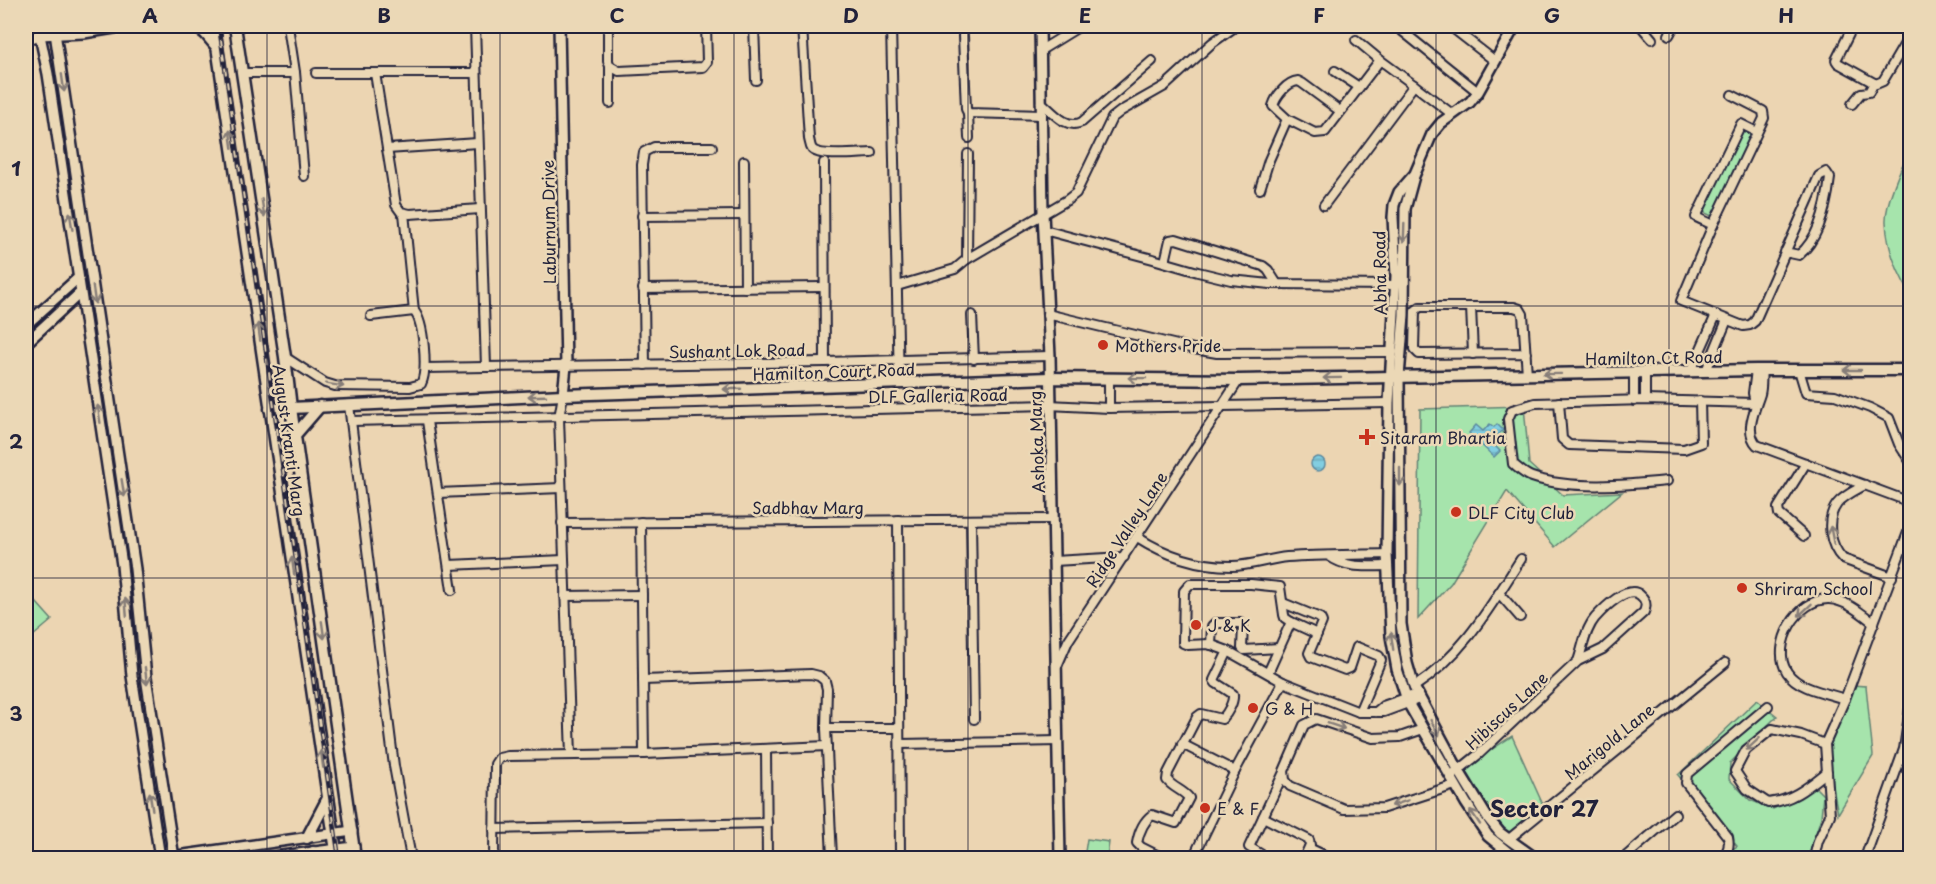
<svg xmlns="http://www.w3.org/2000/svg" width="1936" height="884" viewBox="0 0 1936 884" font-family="'Playpen Sans',sans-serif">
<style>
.green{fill:#a6e4ac;stroke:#648374;stroke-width:1.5}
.water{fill:url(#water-rules);stroke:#5c899f;stroke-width:1.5}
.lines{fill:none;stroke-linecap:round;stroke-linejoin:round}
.minor-casing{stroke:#22223b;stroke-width:12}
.tertiary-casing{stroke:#22223b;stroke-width:14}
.secondary-casing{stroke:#22223b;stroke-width:15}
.minor{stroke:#ebd8b6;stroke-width:8}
.tertiary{stroke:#ebd8b6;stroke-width:9}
.secondary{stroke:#ebd8b6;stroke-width:10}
.rail-casing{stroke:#22223b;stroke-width:4.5}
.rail{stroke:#ebd8b6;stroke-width:2;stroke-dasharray:7;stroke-linecap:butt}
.oneway{stroke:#867d78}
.grid{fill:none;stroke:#22223b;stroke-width:1.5;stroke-opacity:0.55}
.poi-dot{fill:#c8321e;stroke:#ebd8b6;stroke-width:2}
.labels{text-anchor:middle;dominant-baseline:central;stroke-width:5;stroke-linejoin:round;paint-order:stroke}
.street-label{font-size:16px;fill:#22223b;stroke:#ebd8b6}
.poi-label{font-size:16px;fill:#22223b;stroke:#ebd8b6;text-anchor:start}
.district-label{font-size:22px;font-weight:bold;fill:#22223b;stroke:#ebd8b6}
.neatline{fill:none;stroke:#22223b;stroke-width:2}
.grid-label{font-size:20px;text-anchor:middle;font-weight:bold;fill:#22223b}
</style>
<defs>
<pattern id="water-rules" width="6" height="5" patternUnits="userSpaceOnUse" patternTransform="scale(1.5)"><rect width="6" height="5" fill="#82cee1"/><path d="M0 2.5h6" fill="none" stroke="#70b1c2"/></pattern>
</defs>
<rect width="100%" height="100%" fill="#ecd5b2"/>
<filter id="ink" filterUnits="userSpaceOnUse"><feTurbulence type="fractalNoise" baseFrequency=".0167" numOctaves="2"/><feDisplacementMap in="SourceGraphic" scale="12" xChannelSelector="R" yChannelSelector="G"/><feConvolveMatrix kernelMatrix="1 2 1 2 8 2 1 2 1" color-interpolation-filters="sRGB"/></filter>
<g filter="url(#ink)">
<g class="green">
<path d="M1741,130l11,5 -38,82 -11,-5z"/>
<path d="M1910,151v142c-13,-21 -23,-45 -24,-71 -1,-18 15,-56 24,-71z"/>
<path d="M1524,406l5,58 34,31 59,-3 -67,55 -48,-56 -56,92 -33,36 2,-210z"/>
<path d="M28,593l24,27 -26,22v-47z"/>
<path d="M1851,685l15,1 7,70 -35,58 -12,-63z"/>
<path d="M1757,700l20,16 -47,47 -1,16 21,21 23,9 42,-22 8,8 -2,22 -13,41h-85l-1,-1 15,-11 -59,-71z"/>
<path d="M1512,736l32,71 -35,32 -50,-68z"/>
<path d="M1087,839l22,3 -2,16h-23z"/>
</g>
<g class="water">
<path d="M1490,424l4,3 3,-3 6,6 -6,6 3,4 -5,6 5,5 -6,6 -25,-24 7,-8 7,6z"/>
<circle cx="1318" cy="464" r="7"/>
</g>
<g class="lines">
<g class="minor-casing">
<g id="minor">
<path d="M288,26l7,46 9,104"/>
<path d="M475,26l11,341"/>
<path d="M608,26v35l2,5 9,5 84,-4 4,-5 -1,-36"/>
<path d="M754,26l2,54"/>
<path d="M802,26l7,113c1,3 1,7 3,10 8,9 48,4 60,4"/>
<path d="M891,26l8,358"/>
<path d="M1396,26l82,66"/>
<path d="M1450,26l45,35"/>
<path d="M1505,26l7,5"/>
<path d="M1641,26l11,13"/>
<path d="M1853,26l-17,34 2,3 38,21 7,-3 27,-46"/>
<path d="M1669,35l5,-9"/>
<path d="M963,36l3,73 2,4 74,2"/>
<path d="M1356,40l24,20"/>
<path d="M1041,50l39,-24"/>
<path d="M610,66v37"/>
<path d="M1335,71l24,16"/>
<path d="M243,73h52"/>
<path d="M316,73h160"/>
<path d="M375,73l21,132 5,7 9,2 70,-5"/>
<path d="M1732,95l31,16 1,7 -51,107 -32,76 62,25 7,-1 5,-4c21,-48 43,-97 64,-145l7,-4 4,6c-3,25 -10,60 -31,77l-14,-3"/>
<path d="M1041,102c12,10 25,28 41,20l70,-61"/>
<path d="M1852,104l9,-11 8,-1 5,-9"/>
<path d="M968,113l1,25"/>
<path d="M1287,119l28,14 10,-1 55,-72 34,25"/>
<path d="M387,149l91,-6"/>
<path d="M744,161l1,127"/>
<path d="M824,163l1,199"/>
<path d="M1260,189l9,-29 18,-41 -14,-13c3,-10 14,-24 25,-25l4,2 38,28"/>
<path d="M1324,205l90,-120 38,29"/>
<path d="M642,216l102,-1"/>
<path d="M1713,225l-17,-8 45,-93 16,8"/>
<path d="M1044,230l109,29 45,13 33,8 39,4 126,1"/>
<path d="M967,259l100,-59 9,-7 36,-75 9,-7 44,-25 47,-43 24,-17"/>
<path d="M1165,262l5,-22 6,-1 87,27 5,4 9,14"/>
<path d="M897,286l58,-17 12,-10 1,-105"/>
<path d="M643,289l181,-2"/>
<path d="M1471,307l2,47"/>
<path d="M1047,314l147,35 23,4 176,-1"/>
<path d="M972,315l2,44"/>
<path d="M371,316l43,-5"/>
<path d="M1526,353l-107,1 -5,-5 1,-38 5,-4h94l6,2 3,5 4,61"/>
<path d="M285,357l40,26 10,3 75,1 11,-3c7,-13 3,-62 -7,-73l-10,-98"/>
<path d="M645,365l-3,-200 2,-13 10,-5h58"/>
<path d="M425,368l400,-6 225,-6"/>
<path d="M1762,370c-1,7 0,17 -2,24 -5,16 -16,37 -3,51l145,54 7,8 1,5"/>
<path d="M1799,370l7,23 29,2 35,13 19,10 10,26 11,17"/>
<path d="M1691,371l25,-56"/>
<path d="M1706,371l21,-51"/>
<path d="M1634,372v29"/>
<path d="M563,395l-4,23 12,337"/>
<path d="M1645,400v-28"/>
<path d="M1559,402l3,37 7,6 115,4 17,-6 -1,-42"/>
<path d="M1755,403l-2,-10 3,-23"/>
<path d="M349,405l45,361 17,92"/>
<path d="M1109,408v-30"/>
<path d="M351,421l698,-16 60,3 280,-5"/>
<path d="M427,421l25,169"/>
<path d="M1667,481c-39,4 -97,9 -135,-4 -7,-2 -13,-8 -19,-13l-5,-45 4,-9 23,-7 110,-3 110,3"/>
<path d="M1865,485c-9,5 -22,11 -28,19 -12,16 -7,42 6,55l49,18"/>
<path d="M438,493l123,-5"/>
<path d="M898,520l2,338"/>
<path d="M971,520l3,199"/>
<path d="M641,522l3,232"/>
<path d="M562,523l491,-4"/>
<path d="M1804,536l-25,-22 -1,-6 28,-45"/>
<path d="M1137,537c28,18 61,29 95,29 18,0 36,-7 55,-9 33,-2 67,-2 100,-3"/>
<path d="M1329,556c18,13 37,10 59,10"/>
<path d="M1054,561l70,-4"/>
<path d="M449,565l115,-5"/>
<path d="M1499,593l21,24"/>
<path d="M565,596l77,-1"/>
<path d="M1283,603l37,15 2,4 -5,12"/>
<path d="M1211,645l1,-19 3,-3h25l3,3 -1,22 2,2 35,-2"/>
<path d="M1228,651l-19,-7 -21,1 -5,-2 1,-52 6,-7h61l29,3 4,28 1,3 6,4"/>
<path d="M1058,664l10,-23 171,-261"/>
<path d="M1268,673l23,-51 26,12 -8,19 2,4 34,13 5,-2 7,-21 22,9 2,4 -22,52"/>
<path d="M643,680l168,-6 8,2 6,5 2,8 -1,39 6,130"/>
<path d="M1414,687c49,-32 76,-80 107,-128"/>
<path d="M1845,699c-18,-6 -47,-10 -58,-27 -17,-27 11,-74 42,-73 17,1 32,14 45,24"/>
<path d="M1376,712l7,-6 34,-12"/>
<path d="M826,728h73"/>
<path d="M1423,729l-23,8 -27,1 -57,-19 -12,6 -20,46 1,9 5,6 54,23 40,-1 71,-23"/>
<path d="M900,744l158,-3"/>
<path d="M1182,744l53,27"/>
<path d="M1825,744l-24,-9 -29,-6 -26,21 -11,21 12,18 21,14c24,-2 40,-16 59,-31"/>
<path d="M766,750l1,108"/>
<path d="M1454,774l25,-20 99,-93 25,-12 41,-37c3,-7 2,-12 -4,-17 -12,-11 -36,13 -45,23 -10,12 -12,29 -17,43"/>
<path d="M1263,817l46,23 1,5 -6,13"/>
<path d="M494,829l273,-6"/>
<path d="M1509,839l216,-176"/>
<path d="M1309,848l21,10"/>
<path d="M494,858l1,-94 4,-6 9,-2 136,-2 183,-8"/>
<path d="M1163,858l-22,-11 -4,-4c2,-11 7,-22 15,-28l24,8 13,-25c-6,-8 -16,-10 -22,-18l1,-7 29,-56 4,-3 21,5c6,-6 12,-17 11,-25l-17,-11 -2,-3 14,-29 55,31"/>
<path d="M1193,858l42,-87 48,-89 76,30h25l35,-13"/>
<path d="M1267,858l-18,-11 35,-75"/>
<path d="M1624,858l51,-44"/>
<path d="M1720,858c8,-6 10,-11 8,-21l-42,-54 1,-9 81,-68"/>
<path d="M1814,858l4,-17 12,-26 -5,-71 20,-45 65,-172"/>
<path d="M1865,858l39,-109 6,-41"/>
</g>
</g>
<g class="tertiary-casing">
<g id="tertiary">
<path d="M38,26l10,48 74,491 10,111 28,182"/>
<path d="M54,26l81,543 11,108 28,181"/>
<path d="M559,26l7,340 -3,29"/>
<path d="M1040,26l3,187 7,143 10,502"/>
<path d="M1515,26l-37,66 -8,10 -29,21 -9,11 -18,42 -9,33 -1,106 -5,62 2,247 6,39 7,24 45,84 28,46 13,16 35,25"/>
<path d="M26,40l13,-5 45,-2 42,-7"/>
<path d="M1413,176l-14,16 -5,13 -1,12 3,59 -7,127 -2,151 4,82 6,33 11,34 58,100 22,33 27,22"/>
<path d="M26,325l52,-47"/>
<path d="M26,343l54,-50"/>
<path d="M170,857l182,-26"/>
<path d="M266,858l88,-11"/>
</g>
</g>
<g class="secondary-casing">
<g id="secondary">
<path d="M195,26l10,7 11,13"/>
<path d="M214,26l123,832"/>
<path d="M235,26l50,331 6,51 64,450"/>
<path d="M270,409l293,-14 486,-17 190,2 517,-10h154"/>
<path d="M295,435l25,-29"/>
<path d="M307,838l21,-40"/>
<path d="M313,852l5,6"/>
</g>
</g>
<use href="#minor" class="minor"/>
<use href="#tertiary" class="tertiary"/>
<use href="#secondary" class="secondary"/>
<g class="rail-casing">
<path id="rail" d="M219,26l120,832"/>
</g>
<use href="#rail" class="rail"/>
</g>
<defs><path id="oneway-shaft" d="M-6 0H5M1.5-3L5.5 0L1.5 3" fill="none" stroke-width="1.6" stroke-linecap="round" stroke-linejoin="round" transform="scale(1.5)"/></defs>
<g class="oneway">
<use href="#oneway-shaft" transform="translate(63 83) rotate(82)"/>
<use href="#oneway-shaft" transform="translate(231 139) rotate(-98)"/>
<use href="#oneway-shaft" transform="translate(263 208) rotate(81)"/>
<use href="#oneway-shaft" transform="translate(71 221) rotate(-99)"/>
<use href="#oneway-shaft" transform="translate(1404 233) rotate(92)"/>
<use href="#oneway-shaft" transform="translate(94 295) rotate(82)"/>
<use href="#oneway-shaft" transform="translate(259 332) rotate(-98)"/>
<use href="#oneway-shaft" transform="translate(1852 370) rotate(-180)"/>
<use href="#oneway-shaft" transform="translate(1552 374) rotate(179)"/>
<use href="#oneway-shaft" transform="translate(1137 378) rotate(-179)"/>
<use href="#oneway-shaft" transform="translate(1332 378) rotate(179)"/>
<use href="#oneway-shaft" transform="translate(335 385) rotate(9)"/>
<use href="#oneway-shaft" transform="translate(732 389) rotate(178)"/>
<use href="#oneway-shaft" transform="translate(537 396) rotate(178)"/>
<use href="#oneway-shaft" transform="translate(99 414) rotate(-99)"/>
<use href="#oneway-shaft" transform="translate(1400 477) rotate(90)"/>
<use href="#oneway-shaft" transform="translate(123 488) rotate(81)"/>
<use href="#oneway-shaft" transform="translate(1832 535) rotate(-101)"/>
<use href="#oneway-shaft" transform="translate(293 566) rotate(-98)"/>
<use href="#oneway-shaft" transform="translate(126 607) rotate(-95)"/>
<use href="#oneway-shaft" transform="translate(1805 610) rotate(137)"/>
<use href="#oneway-shaft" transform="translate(323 630) rotate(82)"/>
<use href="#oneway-shaft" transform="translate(1392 641) rotate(-98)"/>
<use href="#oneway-shaft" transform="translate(146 676) rotate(83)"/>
<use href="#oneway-shaft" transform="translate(1336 726) rotate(18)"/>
<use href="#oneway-shaft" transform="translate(1435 728) rotate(61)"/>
<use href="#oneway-shaft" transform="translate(1753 744) rotate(138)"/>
<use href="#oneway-shaft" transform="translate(322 759) rotate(-98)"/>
<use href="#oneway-shaft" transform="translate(151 801) rotate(-99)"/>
<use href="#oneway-shaft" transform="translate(1400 803) rotate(162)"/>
<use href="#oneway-shaft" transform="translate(1475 817) rotate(-124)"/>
</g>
</g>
<path class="grid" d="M267,26v832M500,26v832M734,26v832M968,26v832M1202,26v832M1436,26v832M1669,26v832M26,306h1884M26,578h1884"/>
<g class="poi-dot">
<circle cx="1103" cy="345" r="6"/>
<path d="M1364 428h6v6h6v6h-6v6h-6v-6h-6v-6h6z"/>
<circle cx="1456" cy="512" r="6"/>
<circle cx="1742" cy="588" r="6"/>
<circle cx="1196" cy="625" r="6"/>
<circle cx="1253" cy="708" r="6"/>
<circle cx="1205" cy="808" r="6"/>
</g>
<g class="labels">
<g class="street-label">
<text transform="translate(548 222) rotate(-91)">Laburnum Drive</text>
<text transform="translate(1379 273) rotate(-91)">Abha Road</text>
<text transform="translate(737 350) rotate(-1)">Sushant Lok Road</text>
<text transform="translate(1654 357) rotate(-1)">Hamilton Ct Road</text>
<text transform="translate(834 371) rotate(-2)">Hamilton Court Road</text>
<text transform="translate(938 395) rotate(-1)">DLF Galleria Road</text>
<text transform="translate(290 440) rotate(82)">August Kranti Marg</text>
<text transform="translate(1036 442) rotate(-92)">Ashoka Marg</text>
<text x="808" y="507">Sadbhav Marg</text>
<text transform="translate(1126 529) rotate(-57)">Ridge Valley Lane</text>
<text transform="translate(1506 710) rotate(-43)">Hibiscus Lane</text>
<text transform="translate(1609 741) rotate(-39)">Marigold Lane</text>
</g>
<g class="poi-label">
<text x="1115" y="345">Mothers Pride</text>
<text x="1380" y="437">Sitaram Bhartia</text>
<text x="1468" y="512">DLF City Club</text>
<text x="1754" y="588">Shriram School</text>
<text x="1208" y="625">J &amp; K</text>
<text x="1265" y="708">G &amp; H</text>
<text x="1217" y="808">E &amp; F</text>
</g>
<g class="district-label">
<text x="1544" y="807">Sector 27</text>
</g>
</g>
<rect width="1936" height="884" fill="none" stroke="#ebd8b6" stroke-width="66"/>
<rect x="33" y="33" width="1870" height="818" class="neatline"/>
<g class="grid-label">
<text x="150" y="23">A</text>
<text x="384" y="23">B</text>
<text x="617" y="23">C</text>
<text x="851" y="23">D</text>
<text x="1085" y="23">E</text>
<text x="1319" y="23">F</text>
<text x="1552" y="23">G</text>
<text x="1786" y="23">H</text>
<text x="16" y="176">1</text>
<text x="16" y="449">2</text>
<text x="16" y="721">3</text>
</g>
</svg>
